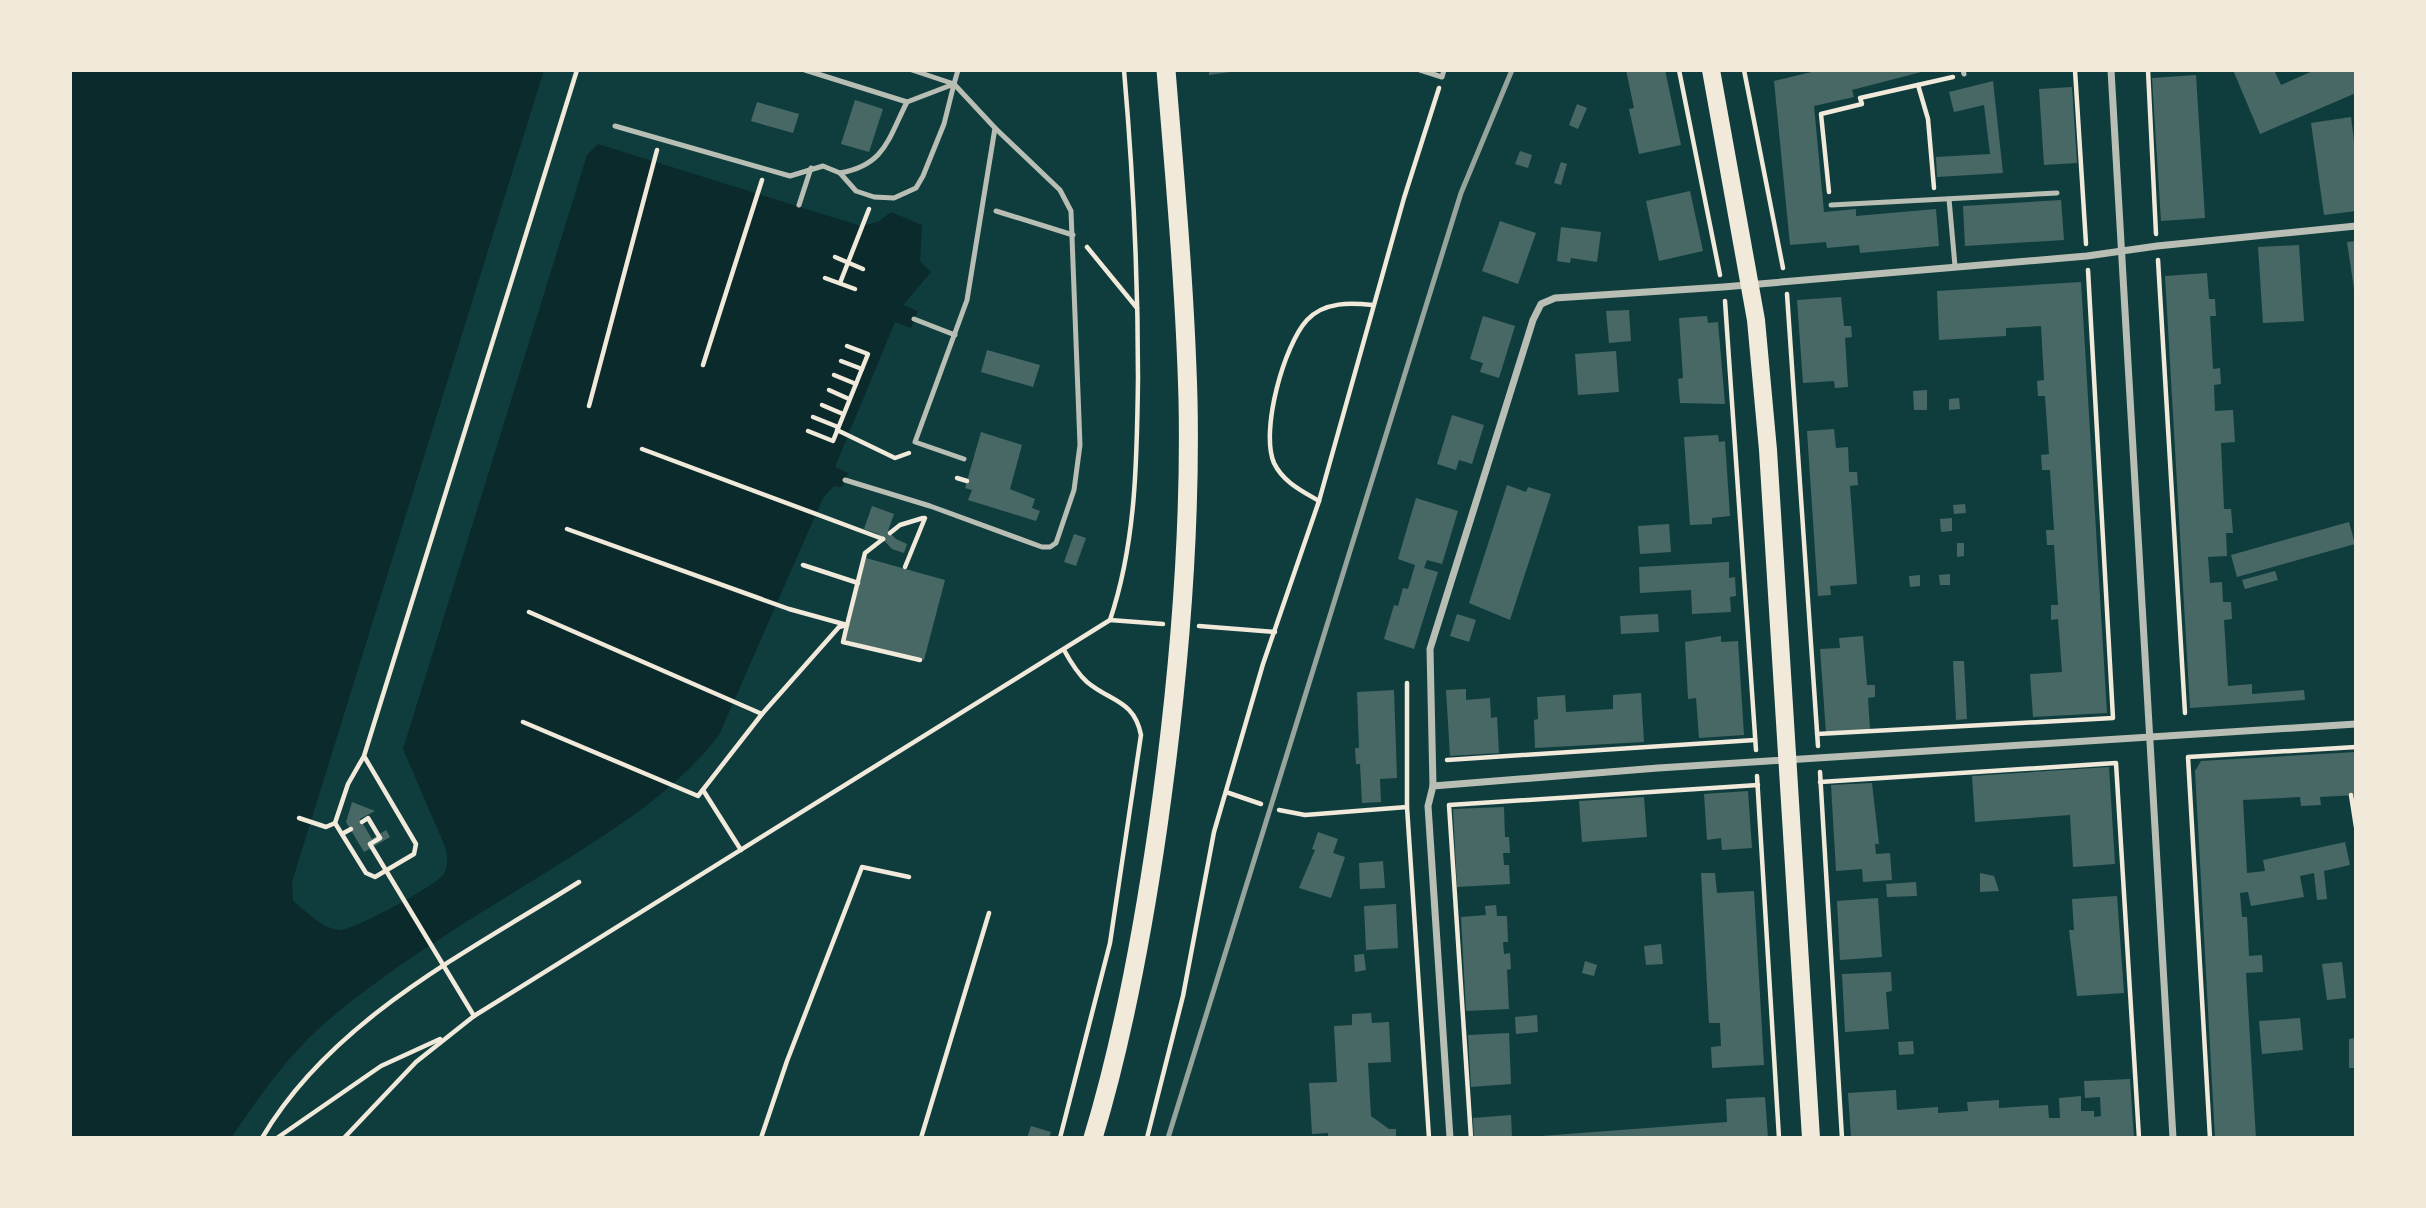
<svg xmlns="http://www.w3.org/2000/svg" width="2426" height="1208" viewBox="0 0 2426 1208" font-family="'Times New Roman',serif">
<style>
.water{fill:#0a2a2b}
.building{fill:#486865}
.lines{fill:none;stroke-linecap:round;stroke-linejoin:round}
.path{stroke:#f1e9da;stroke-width:4.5}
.service{stroke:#b8beb3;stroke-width:5}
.minor{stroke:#b8beb3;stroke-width:7}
.primary{stroke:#f1e9da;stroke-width:18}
.trunk{stroke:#f1e9da;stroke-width:19}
.rail{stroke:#97a49c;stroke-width:5}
</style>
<rect width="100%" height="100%" fill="#0f3d3e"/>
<path class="water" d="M70,70h474l-252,812 1,19c13,10 28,27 46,29 14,1 96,-44 104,-55 6,-9 4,-17 3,-26l-43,-100 184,-594 11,-11 263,82 17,-4 13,-10 31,13 -2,36 11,11 -28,33 15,6 -7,17 -16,-6 -60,145 13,6 -6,14 -8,-1 -11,12 -104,237c-45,59 -112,99 -174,138 -75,47 -153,92 -220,150 -37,32 -66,74 -94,115h-161z"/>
<g class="building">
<path d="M1209,70h21v2l-21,3z"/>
<path d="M1626,70h39l16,75 -42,9 -10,-45 5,-1z"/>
<path d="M1820,70h109l-77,20 2,7 -40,9 10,106 32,-3v7l80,-7 3,37 -79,7 -1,-8 -32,3 -1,-6 -36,3 -16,-164z"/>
<path d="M2233,70h41l7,15 34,-15h41v23l-96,41z"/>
<path d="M2196,75l9,143 -44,3 -9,-143z"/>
<path d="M1993,81l10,92 -66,4 -1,-20 54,-3 -6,-49 -30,7 -5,-20z"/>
<path d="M2072,87l5,76 -33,2 -5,-76z"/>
<path d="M855,100l28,9 -14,43 -28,-8z"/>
<path d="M757,102l42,12 -6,19 -42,-12z"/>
<path d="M1577,104l10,4 -9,21 -9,-4z"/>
<path d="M2351,117l5,39v55l-32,4 -13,-92z"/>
<path d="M1520,151l12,4 -4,13 -13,-4z"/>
<path d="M1561,162l6,2 -6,21 -7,-2z"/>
<path d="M1690,191l13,60 -44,10 -13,-60z"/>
<path d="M2061,200l3,40 -99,6 -2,-40z"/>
<path d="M1500,221l36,12 -18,51 -36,-13z"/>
<path d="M1561,227l40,5 -4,30 -26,-4 -1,5 -13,-2z"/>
<path d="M2356,241v48h-2l-7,-47z"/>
<path d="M2299,245l5,76 -41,2 -5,-76z"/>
<path d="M2207,273l2,26h6l1,17h-6l3,53 7,-1 1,16 -7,1 1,26 18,-1 2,32 -14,1 3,66h7l2,24h-7l1,23 -19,1 2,26 12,-1 1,20h8l1,17 -8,1 4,66 24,-2v10l52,-4 1,10 -115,8 -25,-432z"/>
<path d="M2081,282l26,431 -74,4 -3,-43 32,-2 -4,-53 -7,1v-15h7l-4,-60h-7l-1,-15h8l-4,-60h-8l-1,-15 8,-1 -4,-58h-7l-1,-15 7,-1 -3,-54 -35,2v8l-67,4 -2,-49z"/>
<path d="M1841,297l3,29h7l1,11 -7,1 3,49 -13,1 -1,-7 -31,2 -6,-83z"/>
<path d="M1629,310l2,31 -22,2 -3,-32z"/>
<path d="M1483,316l32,10 -16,52 -19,-6 3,-9 -13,-4z"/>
<path d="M1707,316l1,7 10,-1 7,82 -45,-1 -2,-24 5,-1 -4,-60z"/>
<path d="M987,350l53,15 -7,22 -52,-15z"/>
<path d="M1616,351l3,41 -41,3 -3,-41z"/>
<path d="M1927,390v20h-13l-1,-19z"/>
<path d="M1959,398l1,11 -11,1v-11z"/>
<path d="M1452,415l32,10 -12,39 -13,-4 -3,10 -19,-6z"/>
<path d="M1834,429l2,19 12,-1 1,25h8l1,13 -8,1 7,98 -27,2 1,9 -13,1 -11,-165z"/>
<path d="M981,432l41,13 -12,44 25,10 -3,9 8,3 -4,10 -68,-21 4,-10 -7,-2z"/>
<path d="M1718,435l1,7 6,-1 5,75 -18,2v6l-22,1 -6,-88z"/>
<path d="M1507,485l19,7 2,-5 23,7 -41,126 -41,-17z"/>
<path d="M1416,498l42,13 -16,53 -15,-4 -3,8 14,4 -24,77 -30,-10 10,-34 4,1 5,-18 5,1 7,-24 -17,-6z"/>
<path d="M1965,504l1,9 -12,1 -1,-9z"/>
<path d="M872,506l22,8 -6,17 8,8 11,5 -3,9 -12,-4 -14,-15 -14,-5z"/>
<path d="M1952,518v13l-11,1 -1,-13z"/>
<path d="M2349,522l6,22 -118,33 -6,-22z"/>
<path d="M1669,524l2,28 -31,2 -2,-28z"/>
<path d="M1074,534l12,4 -10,28 -12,-4z"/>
<path d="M1957,543h7v13l-7,1z"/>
<path d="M866,558l79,22 -21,80 -79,-20z"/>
<path d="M1729,562v16l6,-1 1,19 -6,1 1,15 -39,2 -1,-24 -51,3 -1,-26z"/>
<path d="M2275,571l3,9 -33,9 -3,-9z"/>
<path d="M1950,574v11h-10l-1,-10z"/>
<path d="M1920,575v11l-10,1 -1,-11z"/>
<path d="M1457,614l19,6 -7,22 -19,-6z"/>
<path d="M1658,614l1,18 -38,2 -1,-18z"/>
<path d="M1721,636v6l17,-1 6,94 -45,3 -3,-40 -8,1 -3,-57z"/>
<path d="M1863,636l4,49h8v12l-7,1 2,32 -44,3 -6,-84 20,-1 -1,-10z"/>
<path d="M1953,661h11l3,58 -11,1z"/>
<path d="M1466,689v11l24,-2 1,20 6,-1 2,36 -49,3 -4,-66z"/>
<path d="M1394,690l3,88 -17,1 1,23 -19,1 -2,-39h-4l-1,-16h4l-2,-56z"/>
<path d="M1641,693l3,49 -109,6 -1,-28 4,-1 -1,-22 28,-2 1,17 47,-3v-14z"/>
<path d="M2356,752v43l-36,2 1,8 -20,1 -1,-9 -57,3 4,73 18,-2 -2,-11 82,-18 5,23 -26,6 3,28 -10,1 -3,-27 -14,3 4,21 -53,9 -3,-14 -8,1 2,24h5l2,39 13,-1 1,17 -17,1 10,165h-41l-20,-367 6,-10z"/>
<path d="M2109,767l6,97 -42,3 -3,-52 -95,7 -3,-46z"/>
<path d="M1872,783l7,61h-4l1,10 14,-1 2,27 -29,2 -1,-13 -26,2 -5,-86z"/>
<path d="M1748,791l4,57 -30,2 -1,-12 -14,2 -3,-46z"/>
<path d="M1644,797l3,40 -65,5 -3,-41z"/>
<path d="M352,802l23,9 -15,8 12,20 14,-9 4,7 -26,15 -18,-30z"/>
<path d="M1504,807l1,30h4l1,16h-7l1,12h5l1,19 -53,3 -4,-78z"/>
<path d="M1318,832l20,7 -5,14 12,4 -14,41 -32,-10 16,-38 -3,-1z"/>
<path d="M1383,861l2,27 -25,1 -1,-26z"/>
<path d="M1701,873h14l2,20 37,-2 10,174 -52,3 -1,-21 10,-1 -1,-23h-11z"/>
<path d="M1980,873l14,3 5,15 -19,1z"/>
<path d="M1916,882l1,14 -30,1 -1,-13z"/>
<path d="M2117,896l7,97 -47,3 -8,-66h5l-2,-31z"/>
<path d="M1878,898l4,59 -42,3 -3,-59z"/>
<path d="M1396,904l2,44 -32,2 -2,-44z"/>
<path d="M1496,905l1,11h10l1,26h-5l1,12 6,-1 1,16 -4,1 2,39 -43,2 -5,-94 25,-2 -1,-9z"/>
<path d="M1661,944l2,20 -17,1 -2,-19z"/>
<path d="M1364,954l2,16 -11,2 -1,-17z"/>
<path d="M1585,961l12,4 -3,11 -12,-3z"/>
<path d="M2342,962l4,36 -19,2 -5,-36z"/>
<path d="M1891,972l1,19 -6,1 3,37 -44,3 -3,-58z"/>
<path d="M1371,1013l1,10 17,-1 2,40 -23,1 3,53 18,13h7v9h-68v-5l-16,1 -3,-51 28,-1 -3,-56 18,-1v-11z"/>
<path d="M1537,1015l1,17 -22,2 -1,-17z"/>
<path d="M2300,1018l3,32 -41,4 -3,-33z"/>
<path d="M1509,1033l2,51 -40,3 -3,-52z"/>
<path d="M2356,1038v30h-7v-29z"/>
<path d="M1913,1041l1,13 -15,1 -1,-13z"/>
<path d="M2130,1079l4,59h-283l-3,-45 48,-3 1,20 41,-3v6l30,-2 -1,-9 32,-2v8l49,-3 1,13h11l-1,-20 22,-2v15h13v6l7,-1 -1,-19 -15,1 -1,-17z"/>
<path d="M1765,1097l3,41h-253l212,-16 -1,-23z"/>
<path d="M1511,1115l1,23h-38l-1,-20z"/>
<path d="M1031,1126l20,6 -2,6h-22z"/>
</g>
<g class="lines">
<g class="path">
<path d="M1679,70l41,205"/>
<path d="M1744,70l39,198"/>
<path d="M2075,70l11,174"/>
<path d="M2148,70l8,164"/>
<path d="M1918,85l10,34 6,69"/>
<path d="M1829,192l-8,-78 41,-10 -2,-6 93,-21"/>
<path d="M1087,247l50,61"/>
<path d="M835,257l28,12"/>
<path d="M2158,260l27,453"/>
<path d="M825,278l30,11"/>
<path d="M840,283l29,-74"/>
<path d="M1787,294l31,452"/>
<path d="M1725,301l31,449"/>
<path d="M841,361l21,8"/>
<path d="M703,365l59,-185"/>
<path d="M834,375l22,9"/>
<path d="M829,390l20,9"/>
<path d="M822,405l21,9"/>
<path d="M589,406l68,-256"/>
<path d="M813,417l25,10"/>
<path d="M837,430l58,28 14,-5"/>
<path d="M808,431l25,10 35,-87 -21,-8"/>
<path d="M642,449l241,90"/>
<path d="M957,478l10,3"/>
<path d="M1319,501c-17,-10 -36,-19 -45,-38 -14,-32 10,-118 33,-143 18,-19 44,-17 66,-15"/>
<path d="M567,529l222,80 58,16 -4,17 77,18"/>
<path d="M890,533l10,-8 23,-7"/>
<path d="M803,565l55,18"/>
<path d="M905,567l20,-49"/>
<path d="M529,612l233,102"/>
<path d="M1110,620l53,4"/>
<path d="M1199,626l76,6"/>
<path d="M1407,683v124l22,331"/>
<path d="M523,722l175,74 64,-82 77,-87 8,-2 18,-72 18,-14"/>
<path d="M1817,734l296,-16 -25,-448"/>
<path d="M364,756l-16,28 -13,39 31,50 9,4 39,-23 2,-10 -52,-88 213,-686"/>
<path d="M1447,760l308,-20"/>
<path d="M1820,772l22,366"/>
<path d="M1757,776l22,362"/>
<path d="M1820,782l296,-19 23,375"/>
<path d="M703,790l38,60"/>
<path d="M1226,792l35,12"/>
<path d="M2351,795l5,32"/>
<path d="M1279,810l26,5 102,-8"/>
<path d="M299,818l27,9 9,-4"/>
<path d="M362,822l6,-4 12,20 -10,6 104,172"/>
<path d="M342,834l9,-5"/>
<path d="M262,1138c70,-119 204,-185 317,-256"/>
<path d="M277,1138l104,-72 59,-27"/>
<path d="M344,1138l72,-76 58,-46 636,-396c26,-77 27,-160 28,-242 0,-103 -5,-205 -14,-308"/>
<path d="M761,1138l26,-77 75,-194 47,10"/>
<path d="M921,1138l68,-225"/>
<path d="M1060,1138l50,-195 31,-208c-7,-35 -30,-33 -54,-53 -10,-9 -17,-21 -23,-32"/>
<path d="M1147,1138l36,-142 31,-164 49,-168 56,-163 85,-303 35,-110"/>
<path d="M1471,1138l-22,-333 309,-20"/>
<path d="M2210,1138l-22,-381 168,-10"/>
</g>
<g class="service">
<path d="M805,70l102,32 47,-18"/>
<path d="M912,70l42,14"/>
<path d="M958,70l-4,14 41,44 -28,172 -52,142 49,17"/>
<path d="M1420,70l22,7 2,-7"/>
<path d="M1963,70l1,4"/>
<path d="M615,126l175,50 33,-10 17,7 16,18 18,6 20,1 22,-10 7,-12 21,-52 10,-40"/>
<path d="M840,173c45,-8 48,-34 67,-71"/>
<path d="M1949,199l6,67"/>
<path d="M799,205l12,-37"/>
<path d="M1831,205l226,-12"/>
<path d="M996,211l77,24"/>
<path d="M914,319l41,16"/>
<path d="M845,480l85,26 112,41h8l6,-4 18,-53 6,-45 -9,-234 -11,-21 -65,-62"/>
</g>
<g class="minor">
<path d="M2111,70l62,1068"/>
<path d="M1433,786l225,-18 698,-44"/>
<path d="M1450,1138l-22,-332 5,-20 -3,-137 103,-329 8,-16 14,-6 168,-11 364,-31 70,-10 199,-20"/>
</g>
<path class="primary" d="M1711,70l45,250 12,130 43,688"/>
<path class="trunk" d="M1093,1138c31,-102 50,-208 65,-312 20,-141 33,-284 30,-427 -3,-110 -13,-219 -22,-329"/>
<path class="rail" d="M1168,1138l293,-945 51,-123"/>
</g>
<rect width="2426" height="1208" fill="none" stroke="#f1e9da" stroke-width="144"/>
</svg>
